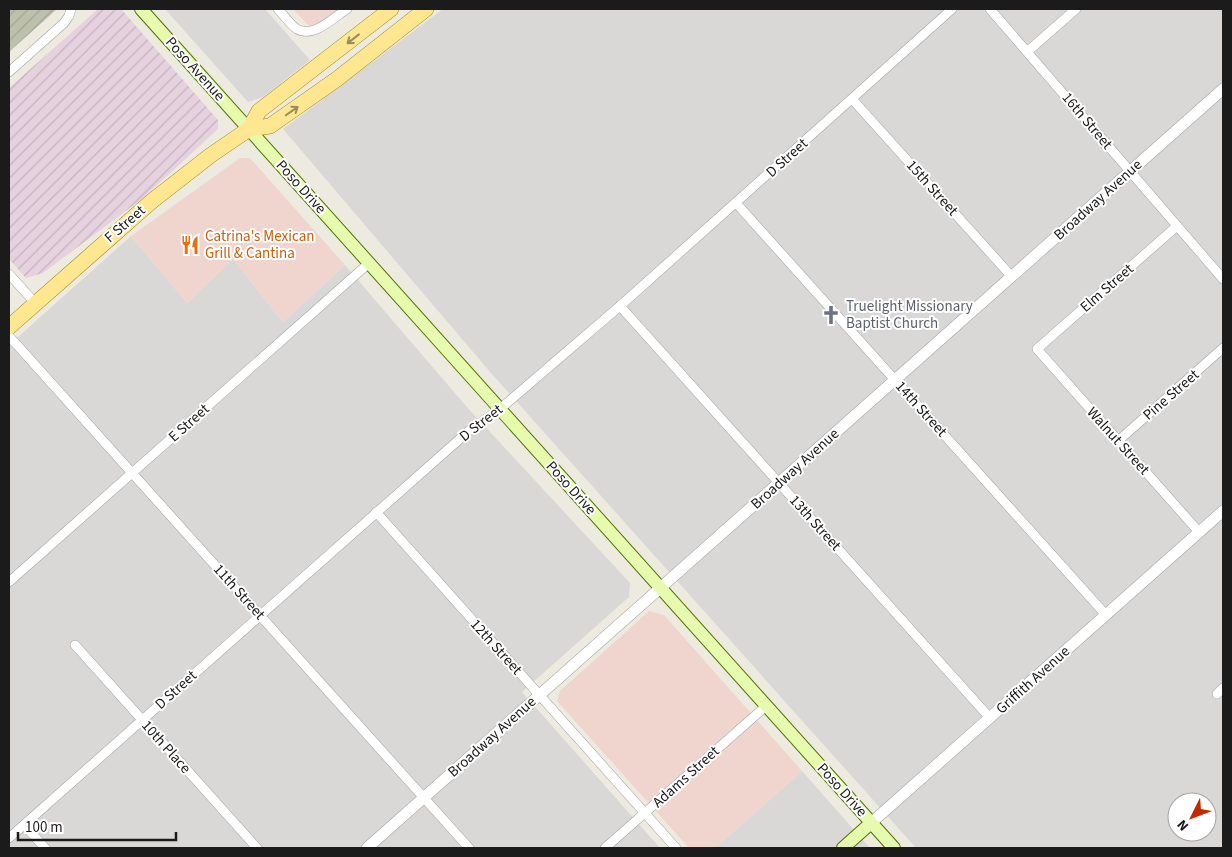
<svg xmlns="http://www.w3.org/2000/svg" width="1232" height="857" viewBox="0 0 1232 857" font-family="'Source Sans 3',sans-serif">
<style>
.residential{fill:#d9d8d7;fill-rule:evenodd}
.commercial{fill:#efd5cd}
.industrial{fill:url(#industrial-furrows)}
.construction{fill:url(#construction-furrows)}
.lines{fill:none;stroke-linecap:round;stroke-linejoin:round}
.minor-casing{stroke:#a2a2a2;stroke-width:10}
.tertiary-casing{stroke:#a2a2a2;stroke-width:12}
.secondary-casing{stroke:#4e7201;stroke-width:14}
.primary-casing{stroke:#917f00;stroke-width:16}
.minor{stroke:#fff;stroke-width:9}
.tertiary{stroke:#fff;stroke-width:11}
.secondary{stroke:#e7fbaf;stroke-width:12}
.primary{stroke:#ffe792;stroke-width:15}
.oneway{stroke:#988b5c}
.labels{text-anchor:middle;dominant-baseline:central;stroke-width:4;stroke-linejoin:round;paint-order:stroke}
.street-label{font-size:15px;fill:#1b1b1b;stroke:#fff}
.food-label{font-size:15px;fill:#c56008;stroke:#fff;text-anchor:start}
.worship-label{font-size:15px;fill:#5b616d;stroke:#fff;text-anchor:start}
</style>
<defs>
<pattern id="industrial-furrows" width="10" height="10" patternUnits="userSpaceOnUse" patternTransform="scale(1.25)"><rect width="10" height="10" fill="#e6d1de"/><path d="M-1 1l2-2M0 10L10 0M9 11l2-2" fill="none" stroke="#c5b3be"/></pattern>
<pattern id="construction-furrows" width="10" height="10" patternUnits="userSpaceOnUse" patternTransform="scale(1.25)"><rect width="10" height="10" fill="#bdc1ab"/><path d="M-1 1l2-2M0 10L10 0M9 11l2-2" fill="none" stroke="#a2a593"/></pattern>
</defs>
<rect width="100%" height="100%" fill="#edebdf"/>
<g class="residential">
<path d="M165,9h100l45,51 -47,37 -15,5z"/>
<path d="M443,9h780v839h-307l-425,-475 -208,-244zM1177,802h30v30h-30z"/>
<path d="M131,236l56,67 46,-44 50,63 62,-57 121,141 164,177 -1,14 -107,95 138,156h-651v-503z"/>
<path d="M802,771l68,77h-155z"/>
</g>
<g class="commercial">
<path d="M293,9h46l-13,11 -16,7z"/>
<path d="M240,158h10l95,107 -62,57 -50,-63 -46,44 -56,-67z"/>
<path d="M649,611l15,4 138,156 -87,77h-26l-132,-147 3,-10z"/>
</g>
<path class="industrial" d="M98,9h23l97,111v9l-75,69 -100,75 -17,5 -17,-19v-171z"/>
<path class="construction" d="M9,9h48l-48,43z"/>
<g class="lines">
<g class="minor-casing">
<g id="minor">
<path d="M278,9c6,6 12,16 19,20 16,10 37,-12 50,-20"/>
<path d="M990,9l233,270"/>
<path d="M1028,51l48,-42"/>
<path d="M9,72l55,-49 5,-7 2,-7"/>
<path d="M853,100l159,177"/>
<path d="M736,203l370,412"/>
<path d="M1177,226l-140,123 162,183"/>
<path d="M9,274l27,30"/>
<path d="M620,306l370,412"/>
<path d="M9,336l460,512"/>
<path d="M1118,441l105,-93"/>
<path d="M376,512l300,336"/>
<path d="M9,582l360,-319"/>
<path d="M75,645l182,203"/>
<path d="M1217,694l6,-6"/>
<path d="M24,825l21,23"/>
<path d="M9,838l462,-409 29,-20 120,-103 332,-297"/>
<path d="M605,848l161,-142"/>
</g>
</g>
<g class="tertiary-casing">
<g id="tertiary">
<path d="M871,823l352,-312"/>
<path d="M367,848l856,-759"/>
</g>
</g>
<g class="secondary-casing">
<g id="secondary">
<path d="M141,9l753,839"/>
<path d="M843,848l28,-25"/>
</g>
</g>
<g class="primary-casing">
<g id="primary">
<path d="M249,129l21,-3 67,-47 89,-70"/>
<path d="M9,327l143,-126 59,-46 38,-26 10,-18 132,-102"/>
</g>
</g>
<use href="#minor" class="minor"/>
<use href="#tertiary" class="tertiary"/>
<use href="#secondary" class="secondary"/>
<use href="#primary" class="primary"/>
</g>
<defs><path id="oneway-shaft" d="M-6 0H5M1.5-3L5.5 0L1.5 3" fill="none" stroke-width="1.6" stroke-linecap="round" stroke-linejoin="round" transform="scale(1.25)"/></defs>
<g class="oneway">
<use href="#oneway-shaft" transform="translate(353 39) rotate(142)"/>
<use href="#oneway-shaft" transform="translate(292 111) rotate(-35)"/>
</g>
<defs>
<g id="restaurant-bare" transform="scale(1.5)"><path d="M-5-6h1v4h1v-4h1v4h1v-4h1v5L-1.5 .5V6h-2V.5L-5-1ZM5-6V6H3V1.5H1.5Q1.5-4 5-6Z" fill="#e8710a" stroke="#fff" stroke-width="2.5" paint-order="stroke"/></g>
<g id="church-bare" transform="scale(1.5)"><path d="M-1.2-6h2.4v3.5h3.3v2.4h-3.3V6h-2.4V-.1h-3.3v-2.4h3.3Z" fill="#6b7280" stroke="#fff" stroke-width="2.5" paint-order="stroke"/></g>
</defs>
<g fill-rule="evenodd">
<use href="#restaurant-bare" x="190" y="245"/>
<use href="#church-bare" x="831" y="315"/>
</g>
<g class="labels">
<g class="street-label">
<text transform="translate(195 69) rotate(48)">Poso Avenue</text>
<text transform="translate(1087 121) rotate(50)">16th Street</text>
<text transform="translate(787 158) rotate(-42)">D Street</text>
<text transform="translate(301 187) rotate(48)">Poso Drive</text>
<text transform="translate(932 188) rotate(48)">15th Street</text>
<text transform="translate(1098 200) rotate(-42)">Broadway Avenue</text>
<text transform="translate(125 224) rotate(-41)">F Street</text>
<text transform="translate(1107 288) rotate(-41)">Elm Street</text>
<text transform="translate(1171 395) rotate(-41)">Pine Street</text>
<text transform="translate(921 409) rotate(48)">14th Street</text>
<text transform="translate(189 423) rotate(-42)">E Street</text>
<text transform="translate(481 423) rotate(-38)">D Street</text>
<text transform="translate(1118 441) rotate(48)">Walnut Street</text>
<text transform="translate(795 469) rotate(-42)">Broadway Avenue</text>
<text transform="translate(571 488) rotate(48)">Poso Drive</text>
<text transform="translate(815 523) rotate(48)">13th Street</text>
<text transform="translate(239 592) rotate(48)">11th Street</text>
<text transform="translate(496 647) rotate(48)">12th Street</text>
<text transform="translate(1033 680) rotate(-42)">Griffith Avenue</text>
<text transform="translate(176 690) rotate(-42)">D Street</text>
<text transform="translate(492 737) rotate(-42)">Broadway Avenue</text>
<text transform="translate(166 747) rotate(48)">10th Place</text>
<text transform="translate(686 777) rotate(-42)">Adams Street</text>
<text transform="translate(842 790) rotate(48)">Poso Drive</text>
</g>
<g class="food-label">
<text x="205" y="236">Catrina's Mexican<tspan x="205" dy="17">Grill &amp; Cantina</tspan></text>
</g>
<g class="worship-label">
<text x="846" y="306">Truelight Missionary<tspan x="846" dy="17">Baptist Church</tspan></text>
</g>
</g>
<rect width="1232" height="857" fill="none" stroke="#1b1b1b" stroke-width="20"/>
<g transform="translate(1192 817) rotate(228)"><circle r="24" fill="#ffffff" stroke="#a4a4a4"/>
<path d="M0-4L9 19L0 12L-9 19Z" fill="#c52900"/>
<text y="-8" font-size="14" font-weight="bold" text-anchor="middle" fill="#1b1b1b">N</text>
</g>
<path d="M18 832v8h158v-8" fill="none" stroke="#1b1b1b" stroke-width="2.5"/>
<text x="25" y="832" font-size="15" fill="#1b1b1b" stroke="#ffffff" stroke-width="4" paint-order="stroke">100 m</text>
</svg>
